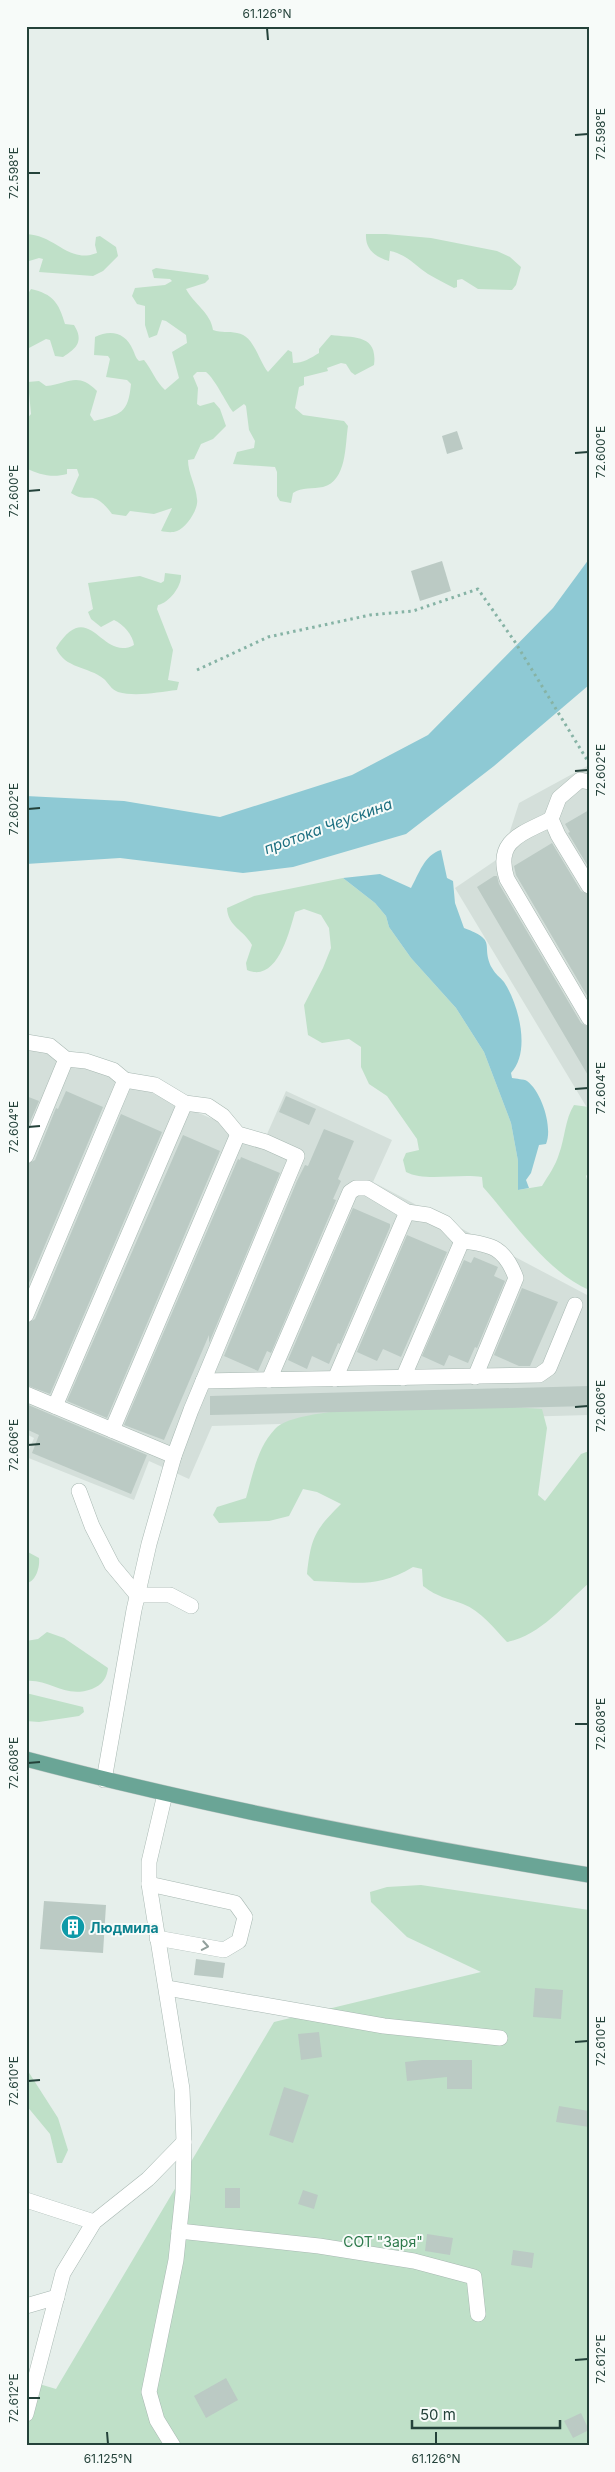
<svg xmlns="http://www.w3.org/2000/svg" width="615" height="2472" viewBox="0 0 615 2472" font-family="Inter,sans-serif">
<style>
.built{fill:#d4dfda}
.green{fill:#bfe0c8}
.water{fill:#8ec9d4}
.building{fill:#bbcac4}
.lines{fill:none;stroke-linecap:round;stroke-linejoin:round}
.minor-casing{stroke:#a8b8b2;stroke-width:16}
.major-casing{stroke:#c2cac8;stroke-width:16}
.path{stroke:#86b3a5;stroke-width:3;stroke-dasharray:2.5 4;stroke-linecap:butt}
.minor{stroke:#fff;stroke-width:15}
.major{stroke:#6aa596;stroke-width:15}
.oneway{stroke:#92a09c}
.ticks{fill:none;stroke:#24423a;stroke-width:2}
.labels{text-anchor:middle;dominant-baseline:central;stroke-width:4;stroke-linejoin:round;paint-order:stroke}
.culture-label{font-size:14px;font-weight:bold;fill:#0d838f;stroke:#f7fbf9;text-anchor:start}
.park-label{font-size:14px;fill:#2d7a4b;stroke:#f7fbf9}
.water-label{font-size:15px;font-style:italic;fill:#1c6f80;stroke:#f7fbf9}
.neatline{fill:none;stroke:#24423a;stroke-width:2}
.ticks-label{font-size:12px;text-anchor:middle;fill:#24423a}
</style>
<rect width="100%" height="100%" fill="#e6efeb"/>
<g class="built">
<path d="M589,765v346l-134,-223 47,-32 17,-53z"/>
<path d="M28,1040l236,101 22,-50 106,49 -19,42 216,114v119l-377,11 -23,53 -40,-18 -15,39 -108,-43 8,-19 -8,-4v-393z"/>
</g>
<g class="green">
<path d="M26,234c30,1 42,30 71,19l-2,-8 1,-8 4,-1 16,11 2,9 -15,15 -10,5 -54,-4 4,-13 -4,-1 -13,4z"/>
<path d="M366,234h20l45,4 66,13 13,6 11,10 -5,18 -4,5 -34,-1 -16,-10 -5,1v7l-3,1c-9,-5 -18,-9 -26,-14 -12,-8 -22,-20 -38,-23l-1,10c-14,-4 -24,-12 -23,-27z"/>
<path d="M156,268l52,7 1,4 -4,4 -19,6c7,14 25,24 27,41 9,3 15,1 24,3 17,2 21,27 31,39l20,-22 4,2 1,11c10,0 18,-5 26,-10v-4l12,-14c23,3 47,-1 43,30l-19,10 -4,-3 -5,-8 -5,-1 -14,5 1,3 -24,6v8l-5,2 -4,21 8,7 41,6 4,5c-3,19 -1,55 -25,61 -10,2 -21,0 -30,6l-2,10 -11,-2 -3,-5v-24l-2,-5 -42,-3 4,-12 17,-4 1,-7 -6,-11 -3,-24 -2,-2 -11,8c-8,-11 -18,-33 -27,-40h-9l-4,4 5,12 -1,16 3,2 14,-4 6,7 6,17 -13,13 -12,5 -7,15 -6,1c0,14 8,25 9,39 2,10 -11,29 -20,32 -5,2 -11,1 -16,0l11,-23 -18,6 -24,-3 -4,5 -14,-2c-20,-27 -23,-9 -41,-21l8,-18 -2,-6h-10v5c-14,4 -28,1 -41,-6v-48l5,-6 -3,-32 11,-1 7,5c23,-2 31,-15 51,5l-7,24 4,6c27,-7 34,-7 37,-37l-4,-4 -21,-3 4,-18 -2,-3 -14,-1 1,-18c16,-8 31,-4 38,13 2,4 2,7 6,11l5,-1c8,10 12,22 21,30l14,-12 -7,-26 15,-9 -1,-8 -20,-14 -4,-1 -5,15 -8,3 -4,-13v-19l-8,-2 -5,-8 3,-8 30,-3 7,-4 -2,-2 -16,-1 -2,-8z"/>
<path d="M31,289c22,5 28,14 34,35l9,1c10,16 3,23 -11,32l-8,-1 -5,-16 -4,-1 -17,9 -3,-7v-44z"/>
<path d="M165,573l16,2c1,11 -12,28 -23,30l-1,4 16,41 -5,30 11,2 -2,8c-18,2 -41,7 -59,2 -7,-3 -9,-8 -14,-13 -16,-13 -39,-10 -48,-31 34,-53 45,15 78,-3 -1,-10 -11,-21 -20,-25l-13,7 -10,-8 -3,-7 5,-3 -5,-26 52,-7 21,7 3,-2z"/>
<path d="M343,878l32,25 11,13 3,11 22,31 45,50 28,44 27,71 7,38v29l24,-4c6,-10 14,-21 17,-32 6,-16 6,-35 15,-49l15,2v65l-3,4 3,11v103c-42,-18 -76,-69 -106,-103l-1,-10c-23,-4 -57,5 -76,-5l-3,-12 3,-7 13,-3 -2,-11 -30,-43 -18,-12 -8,-17v-20l-12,-8 -27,4 -14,-8 -4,-30 19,-37 8,-20 -2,-20 -8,-13 -17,-6 -9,3c-6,21 -18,71 -48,58l-1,-7 6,-18c-8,-15 -24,-18 -25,-37l27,-12z"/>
<path d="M496,1406l46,3 5,19 -9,67 7,6 36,-47 8,-3v132c-24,21 -49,53 -82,59 -13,-14 -26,-31 -44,-38 -18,-7 -24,-6 -40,-18l-1,-17 -9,-2c-37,22 -58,15 -99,14l-7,-7c4,-37 8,-44 34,-70l-24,-12 -14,-3 -14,27 -20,5 -50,2 -6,-8 4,-8 29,-9c7,-24 11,-50 29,-69 22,-26 182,-22 221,-23z"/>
<path d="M26,1551l13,7c1,9 -3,23 -12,25z"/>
<path d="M47,1632l17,6 44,30c-1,10 -6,17 -16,21 -28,10 -41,-10 -66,-8v-40l12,-2z"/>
<path d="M26,1693l57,14 1,5 -5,4 -40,6 -13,-1z"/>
<path d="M421,1885l168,25v536h-563v-66l30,9 218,-367 207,-50 -74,-35 -36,-35 -1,-10 17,-5z"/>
<path d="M26,2068l32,50 10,32 -6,13h-5l-7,-29 -24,-29z"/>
</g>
<g class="water">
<path d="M589,559v126l-95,81 -88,68 -113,33 -50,6 -123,-15 -94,6v-68l98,5 96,16 132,-42 76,-40 125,-127z"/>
<path d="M441,850l6,28 6,3 2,22 9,25c35,13 16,17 28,40 3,6 8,9 12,14 15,23 27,70 7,91l1,5c4,1 12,1 15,3 15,11 26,47 19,63l-7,1 -8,28 -5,7 3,8 -11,2v-29l-7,-38 -27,-71 -28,-44 -45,-50 -22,-31 -3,-11 -11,-13 -32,-25 37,-4 31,14c8,-14 13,-33 30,-38z"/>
</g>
<g class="building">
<path d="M457,431l6,18 -16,5 -5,-18z"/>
<path d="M442,561l9,30 -31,10 -9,-30z"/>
<path d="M589,810v58l-21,-35 2,-1 -5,-8z"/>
<path d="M552,843l29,48 8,4v104l-73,-124 -2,-9z"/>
<path d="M494,876h3l2,8 82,139 8,4v50l-112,-190z"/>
<path d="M66,1091l37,16 -77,183v-125l9,-5 21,-52 2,1z"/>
<path d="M26,1096l13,5 -13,30z"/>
<path d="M286,1096l30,13 -7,16 -30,-13z"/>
<path d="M121,1114l41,18 -112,262 -24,-9v-61l9,-5z"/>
<path d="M324,1129l30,12 -16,38 3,2 -8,18 3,1 -65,153 -4,-2 -9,20 -34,-15 73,-175 8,-16 3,1z"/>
<path d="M183,1135l37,16 -113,267 -40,-17z"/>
<path d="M241,1157l39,16 -71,170v-8l-45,105 -40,-15 114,-266 2,1z"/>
<path d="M353,1208l37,16v3l-50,117 -2,-1 -9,21 -17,-8 -5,13 -19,-9z"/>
<path d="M407,1235l40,17 -46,105 -18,-8 -6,12 -20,-9z"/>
<path d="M474,1257l24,10 -4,9 11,5 -28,67 -2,-1 -7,16 -19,-8 -5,11 -22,-10 42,-96 7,3z"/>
<path d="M522,1288l36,14 -28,64h-11l-25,-11z"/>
<path d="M589,1386v20l-379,9v-19z"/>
<path d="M26,1404l121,51 -16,39 -99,-41 7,-18 -13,-6z"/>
<path d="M44,1901l62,4 -3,48 -63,-4z"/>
<path d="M196,1959l29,4 -2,15 -29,-3z"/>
<path d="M535,1988l28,2 -2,29 -28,-2z"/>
<path d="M319,2032l3,25 -21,3 -3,-26z"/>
<path d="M422,2060h50v29h-25v-12l-40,4 -2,-19z"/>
<path d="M284,2087l25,8 -16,48 -24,-8z"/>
<path d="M559,2106l30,5v16l-33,-5z"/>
<rect x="225" y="2188" width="15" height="20"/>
<path d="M303,2190l15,5 -4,14 -16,-5z"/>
<path d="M427,2234l26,4 -3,17 -25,-4z"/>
<path d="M513,2250l21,3 -2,15 -21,-3z"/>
<path d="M226,2378l12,22 -32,18 -12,-22z"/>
<path d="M581,2413l8,17 -16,8 -9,-17z"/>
</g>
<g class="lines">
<g class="minor-casing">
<g id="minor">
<path d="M589,782l-9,-2 -21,18 -8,21 7,16 31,51"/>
<path d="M551,819c-29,15 -57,21 -44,60l82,139"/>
<path d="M26,1042l24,4 16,13 20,2 27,9 12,10 30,5 30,18 23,3 15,10 15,18 28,8 31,14 -106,254 -17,46 -25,88 -15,66 -30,170"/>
<path d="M26,1156l40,-97"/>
<path d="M26,1315l99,-235"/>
<path d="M403,1378l59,-137"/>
<path d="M335,1379l72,-167"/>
<path d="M269,1380l81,-188 6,-4h11l40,24 21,3 17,8 17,18c30,3 43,7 54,37l-41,99"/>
<path d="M203,1381l336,-6 10,-7 26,-63"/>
<path d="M26,1394l148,62"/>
<path d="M55,1406l130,-303"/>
<path d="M112,1430l126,-296"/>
<path d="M79,1491l13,35 20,39 25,30h33l21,11"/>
<path d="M165,1794l-16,68v22l33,205 2,53 -1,51 -7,67 -27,132 8,28 16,26"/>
<path d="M149,1884l86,19 10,14 -6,24 -15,9 -67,-12"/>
<path d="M167,1988l217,38 116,12"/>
<path d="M26,2200l68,22"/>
<path d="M179,2231l140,15 95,15 60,16 4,37"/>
<path d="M26,2306l31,-9"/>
<path d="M26,2414l37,-141 31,-51 54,-43 36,-37"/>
</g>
</g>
<g class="major-casing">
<path id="major" d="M26,1759c185,49 374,85 563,116"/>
</g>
<path class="path" d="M197,670l71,-33 102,-22 43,-4 65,-22 37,53 74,121"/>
<use href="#minor" class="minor"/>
<use href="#major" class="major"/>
</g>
<defs><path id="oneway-chevron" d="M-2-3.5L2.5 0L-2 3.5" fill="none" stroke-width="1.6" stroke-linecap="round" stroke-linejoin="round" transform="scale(1.25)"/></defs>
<use class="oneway" href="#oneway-chevron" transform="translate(205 1946) rotate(10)"/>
<path class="ticks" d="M267,28l1,12M575,135l13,-1M28,173h12M575,453l13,-1M28,491l12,-1M575,771l13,-1M28,809l12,-1M575,1089l13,-1M28,1127l12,-1M575,1407l13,-1M28,1445l12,-1M575,1724h13M28,1763l12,-1M575,2042l13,-1M28,2081l12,-1M575,2360l13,-1M28,2398h12M107,2432l1,12M436,2432v12"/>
<defs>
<g id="building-disc" transform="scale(1.25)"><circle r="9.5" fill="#0f9aa8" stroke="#f7fbf9"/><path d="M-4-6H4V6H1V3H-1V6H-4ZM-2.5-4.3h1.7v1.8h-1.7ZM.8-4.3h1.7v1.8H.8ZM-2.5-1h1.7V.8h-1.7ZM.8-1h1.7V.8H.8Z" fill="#fff"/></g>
</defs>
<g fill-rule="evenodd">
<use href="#building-disc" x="73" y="1927"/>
</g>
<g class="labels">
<g class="culture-label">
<text x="90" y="1927">Людмила</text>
</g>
<g class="park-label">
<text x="383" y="2241">СОТ "Заря"</text>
</g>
<g class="water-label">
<text transform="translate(328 826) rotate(-20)">протока Чеускина</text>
</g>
</g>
<rect width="615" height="2472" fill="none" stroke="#f7fbf9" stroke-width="55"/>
<path d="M412 2420v8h148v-8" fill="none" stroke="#24423a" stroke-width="2.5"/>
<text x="420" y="2420" font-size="15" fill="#24423a" stroke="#f7fbf9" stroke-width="4" paint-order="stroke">50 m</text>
<rect x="28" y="28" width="560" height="2416" class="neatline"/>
<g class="ticks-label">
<text x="267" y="18">61.126°N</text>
<text transform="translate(601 134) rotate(-90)" y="4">72.598°E</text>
<text transform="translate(14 173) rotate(-90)" y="4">72.598°E</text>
<text transform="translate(601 452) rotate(-90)" y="4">72.600°E</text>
<text transform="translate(14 491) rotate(-90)" y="4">72.600°E</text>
<text transform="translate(601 770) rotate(-90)" y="4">72.602°E</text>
<text transform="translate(14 809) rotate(-90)" y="4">72.602°E</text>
<text transform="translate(601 1088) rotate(-90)" y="4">72.604°E</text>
<text transform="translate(14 1127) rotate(-90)" y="4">72.604°E</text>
<text transform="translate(601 1406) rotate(-90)" y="4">72.606°E</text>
<text transform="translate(14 1445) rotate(-90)" y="4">72.606°E</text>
<text transform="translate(601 1724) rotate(-90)" y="4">72.608°E</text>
<text transform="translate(14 1763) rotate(-90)" y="4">72.608°E</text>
<text transform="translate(601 2041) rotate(-90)" y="4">72.610°E</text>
<text transform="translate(14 2081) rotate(-90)" y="4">72.610°E</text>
<text transform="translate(601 2359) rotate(-90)" y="4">72.612°E</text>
<text transform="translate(14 2398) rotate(-90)" y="4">72.612°E</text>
<text x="108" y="2463">61.125°N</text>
<text x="436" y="2463">61.126°N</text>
</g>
</svg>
